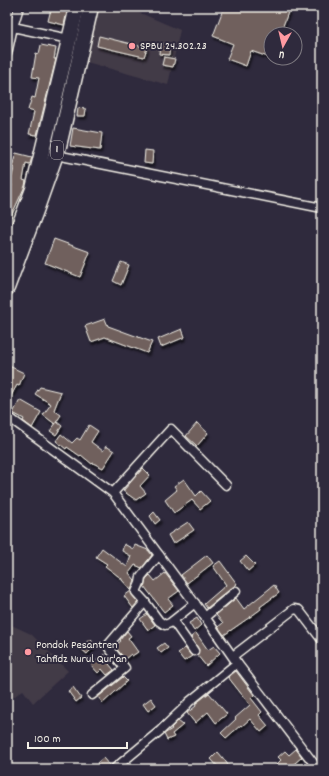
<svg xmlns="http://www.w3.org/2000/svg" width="329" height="776" viewBox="0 0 329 776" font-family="Dekko,sans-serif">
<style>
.built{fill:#423a47}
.building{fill:#6f605d;stroke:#f4f1e8;filter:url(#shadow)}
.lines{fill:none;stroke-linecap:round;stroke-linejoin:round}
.street-casing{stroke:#f4f1e8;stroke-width:11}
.highway-casing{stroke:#f4f1e8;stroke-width:17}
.street{stroke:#2f2a3d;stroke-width:8}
.highway{stroke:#2f2a3d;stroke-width:14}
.poi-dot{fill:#ff9aa2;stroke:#2f2a3d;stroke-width:1.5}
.labels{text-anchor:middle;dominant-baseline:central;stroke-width:4;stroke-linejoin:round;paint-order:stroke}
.shield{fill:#2f2a3d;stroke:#b9b5b5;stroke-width:1}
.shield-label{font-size:11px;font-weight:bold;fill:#f4f1e8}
.poi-label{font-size:12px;fill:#f4f1e8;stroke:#2f2a3d;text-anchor:start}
</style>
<defs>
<filter id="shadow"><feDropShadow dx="1.5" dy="3" stdDeviation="1" flood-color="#0009"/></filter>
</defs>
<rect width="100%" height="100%" fill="#2f2a3d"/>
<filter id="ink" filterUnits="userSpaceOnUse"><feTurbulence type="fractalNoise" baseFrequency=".025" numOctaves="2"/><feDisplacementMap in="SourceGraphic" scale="8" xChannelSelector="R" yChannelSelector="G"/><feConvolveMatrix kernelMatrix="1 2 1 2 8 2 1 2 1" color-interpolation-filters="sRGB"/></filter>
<g filter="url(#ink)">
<g class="built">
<path d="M96,7h30l54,23 -12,55 -85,-24z"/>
<path d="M7,623l24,11 37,37 -35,32 -10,-13 -16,12z"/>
</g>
<g class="building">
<path d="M55,7h13l-4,18 -16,-4 3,-12 4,1z"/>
<path d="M224,7h66l-10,27h-9v24l-20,-7 -5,15 -19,-7 6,-15 -20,-8z"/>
<path d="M99,36l48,12 -3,9 -47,-11z"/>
<path d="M160,43l10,2 -1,10 -10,-1z"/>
<path d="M41,45l15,3 -2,11h2l-19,76 -8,-1 5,-22 -6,-2 4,-13 3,1 4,-20 -7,-1 4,-24 3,1z"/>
<path d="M164,57l11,2 -2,8 -11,-2z"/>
<path d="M78,108l8,1 -1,7h-8z"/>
<path d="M73,128l29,5 -2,17 -30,-4z"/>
<path d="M145,150l8,1 -1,13 -8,-1z"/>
<path d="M16,153l16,4 -2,7 -4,-1 -3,17 3,1 -1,5 -18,39v-30l5,-10 -3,-1 3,-8 2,-8 -2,-1z"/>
<path d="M54,239l36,13 -10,25 -35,-14z"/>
<path d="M121,262l8,3 -8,20 -8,-4z"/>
<path d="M105,319l3,7 44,16 -5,11 -42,-16 -14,5 -6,-16z"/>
<path d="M182,329l3,8 -24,10 -3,-8z"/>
<path d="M7,365l17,8 -5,13 -2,-1 -10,18z"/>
<path d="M40,387l21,5 -7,18 7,5 -6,9 -12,-9 8,-11 -16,-10z"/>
<path d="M20,400l21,12 -9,16 -9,-7 1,-2 -11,-6z"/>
<path d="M57,422l5,4 -6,9 -6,-4z"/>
<path d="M197,423l11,10 -11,13 -11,-10z"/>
<path d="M89,425l9,6 -7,11 12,9 3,-5 8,5 -11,17 -10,-5 -1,1 -11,-9 -1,1 -13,-9 -1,2 -10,-8 5,-7 11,9 5,-5 3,2z"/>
<path d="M143,468l7,7 -10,11 6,7 -10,7 -13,-9z"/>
<path d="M184,479l12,17 5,-5 9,10 -10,8 -8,-9 -18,13 -9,-13 12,-10 -3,-4z"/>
<path d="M154,512l6,8 -5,4 -5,-8z"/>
<path d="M188,522l6,8 -21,14 -5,-9z"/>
<path d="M124,544l9,5 2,-4 13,5 4,5 -10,13 -7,-3 -6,8 6,7 -4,10 -9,-10v-1l-17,-13 2,-2 -11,-7 6,-9 25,19 4,-11 -9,-5z"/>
<path d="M207,555l6,8 -26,20 -6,-8z"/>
<path d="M246,556l9,9 -7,6 -8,-10z"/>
<path d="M220,561l17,23 -30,24 -3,-4 22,-19 -13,-19z"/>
<path d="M165,573l14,18 -11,8 5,6 -9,7 -20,-26 2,-7 4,-4 5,6z"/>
<path d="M274,585l5,8 -19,14 1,2 -11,8 -26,18 -6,-8 5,-4 -7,-8 20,-17 8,11z"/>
<path d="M131,591l1,4 6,7 -5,6 -9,-12z"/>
<path d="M147,614l8,11 -7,5 -8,-11z"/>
<path d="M197,618l4,7 -7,6 -5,-8z"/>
<path d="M127,631l4,5 -3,2 10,14 -6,4 -1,-2 -6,5 -11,-13 7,-5 -1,-1z"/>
<path d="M196,633l12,17 6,-4 6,7 -14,13 -9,-11 2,-5 -8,-13z"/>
<path d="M90,639l6,6 -9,9 -7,-6z"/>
<path d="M164,643l4,5 -7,5 -4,-5z"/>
<path d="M185,648l7,8 -8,5 -6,-8z"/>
<path d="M104,654l7,8 -2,2 5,6 -7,5 -5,-6 -4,4 -7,-8z"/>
<path d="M236,671l18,24 -3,3 11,14 -3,3 9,11 -7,6 -11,-13 -8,7 -1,-1 -15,13 -5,-5 15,-14 -1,-1 15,-13 -22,-28z"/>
<path d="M123,677l4,4 -24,22 -5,-6z"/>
<path d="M73,687l8,11 -5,4 -8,-11z"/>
<path d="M209,693l18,21 -11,9 -8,-11 -13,11 -8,-10 9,-7 -1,-2z"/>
<path d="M151,698l5,7 -8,6 -5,-7z"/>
<path d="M178,721l5,4 -11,9 2,3 -7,3 -3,-6 8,-5 -1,-1z"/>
<path d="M296,749l6,8 -14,12h-16l9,-9 -3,-3 7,-6 4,4z"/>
<path d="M218,752l5,6 8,11h-11l-9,-10z"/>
<path d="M103,758l7,8 -3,3h-5l-5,-6z"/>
</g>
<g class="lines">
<g class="street-casing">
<g id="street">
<path d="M19,7l-6,20 56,12"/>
<path d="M7,54l6,-27"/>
<path d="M56,155l266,53"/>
<path d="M7,416l106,77 92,124 32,46 81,106"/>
<path d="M113,493l58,-64 55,56"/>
<path d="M145,602l14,19 6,4 5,-2 25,-20"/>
<path d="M205,617l31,-26"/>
<path d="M173,621l21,30"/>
<path d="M233,656l61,-47 5,1 23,30"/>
<path d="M92,695l33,-27 -16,-20v-4l36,-42 -9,-10 4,-9 1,-6 18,-22"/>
<path d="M114,769l47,-39 23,-22 5,-6 48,-39"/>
</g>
</g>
<g class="highway-casing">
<g id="highway">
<path d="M7,257l26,-68 44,-182"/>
<path d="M7,288l30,-80 22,-62 32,-139"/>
</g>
</g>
<use href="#street" class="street"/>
<use href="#highway" class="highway"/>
</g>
</g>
<g class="poi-dot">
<circle cx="132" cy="46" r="4"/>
<circle cx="28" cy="652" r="4"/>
</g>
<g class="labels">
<rect class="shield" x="51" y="141" width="12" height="18" rx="3"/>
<g class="shield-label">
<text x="57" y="150">1</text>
</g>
<g class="poi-label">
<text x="140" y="46">SPBU 24.302.23</text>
<text x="36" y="645">Pondok Pesantren<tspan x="36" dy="14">Tahfidz Nurul Qur'an</tspan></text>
</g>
</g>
<rect width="329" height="776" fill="none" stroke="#2f2a3d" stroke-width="24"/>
<rect x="12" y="12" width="305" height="752" fill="none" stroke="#f4f1e8" stroke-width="1.5" filter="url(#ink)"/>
<g transform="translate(283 46) rotate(188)"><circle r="19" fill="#2f2a3d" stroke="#7e7a81"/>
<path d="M0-3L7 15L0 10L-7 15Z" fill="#ff9aa2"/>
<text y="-6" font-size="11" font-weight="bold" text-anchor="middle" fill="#f4f1e8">U</text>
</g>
<path d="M28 742v6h99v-6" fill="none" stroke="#f4f1e8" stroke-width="2"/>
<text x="34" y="742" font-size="12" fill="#f4f1e8" stroke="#2f2a3d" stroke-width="3" paint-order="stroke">100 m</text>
</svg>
